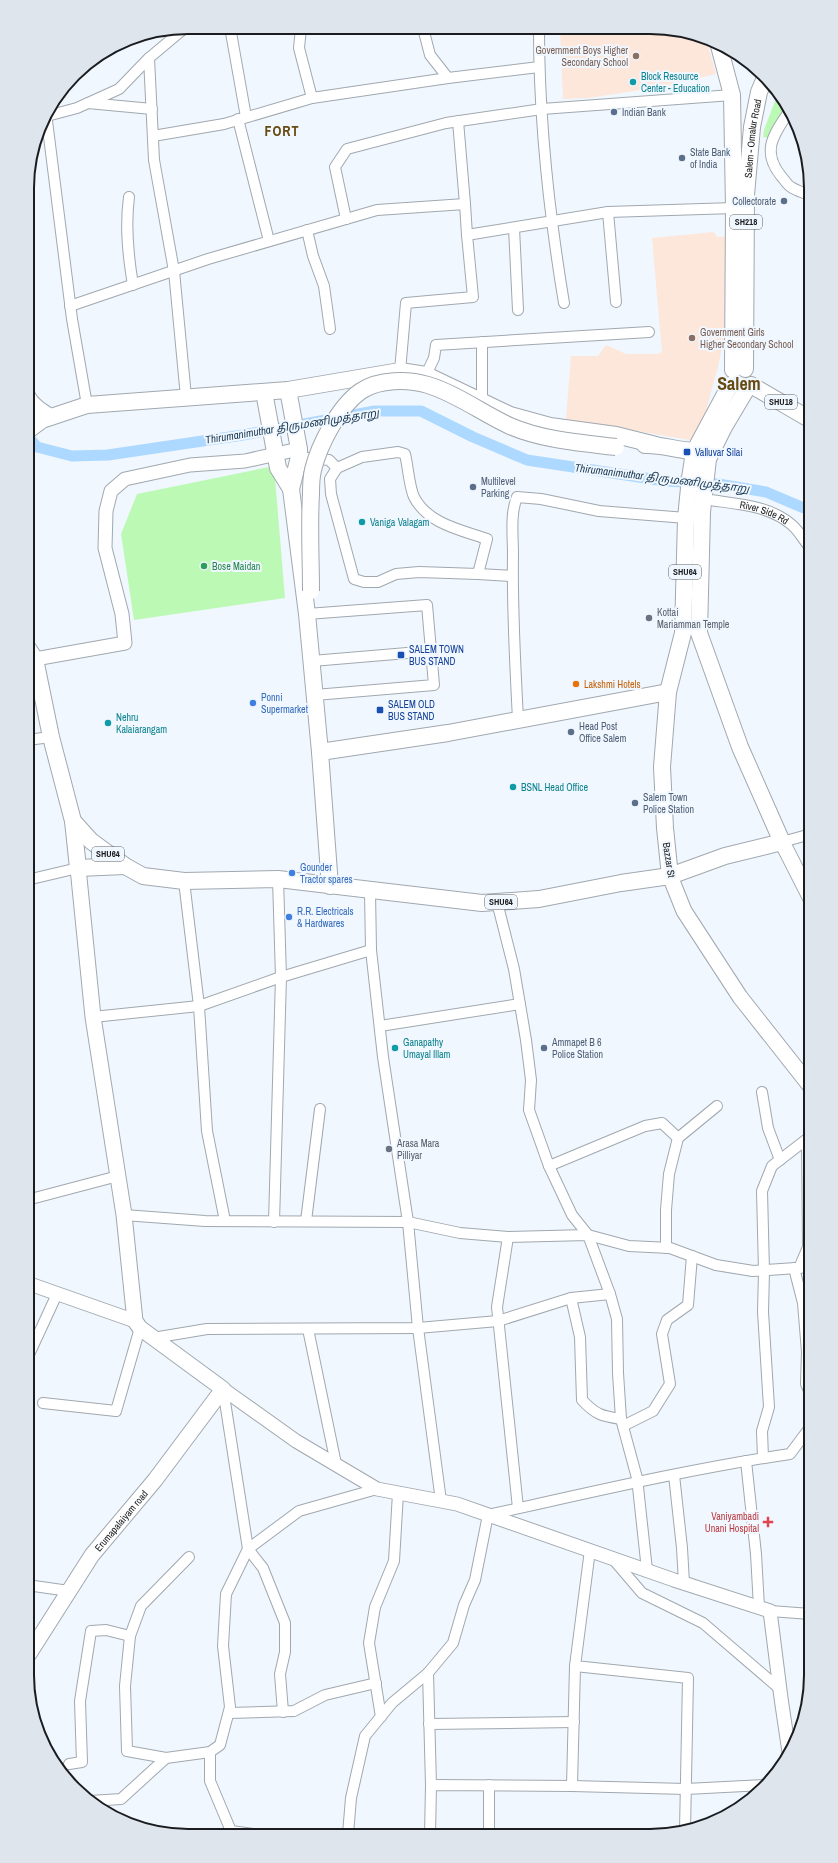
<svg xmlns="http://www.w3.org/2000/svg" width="838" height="1863" viewBox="0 0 838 1863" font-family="'Archivo Narrow','Noto Sans Tamil',sans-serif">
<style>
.education{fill:#fde7da}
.green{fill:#bcf9b5}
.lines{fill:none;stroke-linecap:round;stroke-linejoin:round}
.canal{stroke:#add8ff;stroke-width:11}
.minor-casing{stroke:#a1a8af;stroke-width:12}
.tertiary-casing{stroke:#a1a8af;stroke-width:15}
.secondary-casing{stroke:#a1a8af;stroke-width:17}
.primary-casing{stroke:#a1a8af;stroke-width:18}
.minor{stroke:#fff;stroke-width:10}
.tertiary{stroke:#fff;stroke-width:13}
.secondary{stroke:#fff;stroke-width:15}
.primary{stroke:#fff;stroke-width:16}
.primary-bridge-casing{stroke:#a1a8af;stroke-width:18;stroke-linecap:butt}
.primary-bridge{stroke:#fff;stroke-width:16}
.education-dot{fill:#8d6e63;stroke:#f0f7fe;stroke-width:1.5}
.culture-dot{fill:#0f9aa8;stroke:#f0f7fe;stroke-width:1.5}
.service-dot{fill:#5c6f8a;stroke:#f0f7fe;stroke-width:1.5}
.transit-dot{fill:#1a4fb4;stroke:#f0f7fe;stroke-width:1.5}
.leisure-dot{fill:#2e9e5b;stroke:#f0f7fe;stroke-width:1.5}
.worship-dot{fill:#6b7280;stroke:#f0f7fe;stroke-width:1.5}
.food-dot{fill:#e8710a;stroke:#f0f7fe;stroke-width:1.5}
.shop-dot{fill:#3f7fe0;stroke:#f0f7fe;stroke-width:1.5}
.health-dot{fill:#e0444e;stroke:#f0f7fe;stroke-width:1.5}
.labels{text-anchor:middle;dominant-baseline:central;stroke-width:4;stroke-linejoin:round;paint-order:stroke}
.shield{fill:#f0f7fe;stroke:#5a5e62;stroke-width:1}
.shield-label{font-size:9px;font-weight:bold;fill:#1a1c1f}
.education-label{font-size:10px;fill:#785e54;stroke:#f0f7fe;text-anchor:end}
.culture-label{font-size:10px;fill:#0d838f;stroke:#f0f7fe;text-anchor:start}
.service-label{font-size:10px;fill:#4e5e75;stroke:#f0f7fe;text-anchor:start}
.street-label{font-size:10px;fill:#1a1c1f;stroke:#f0f7fe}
.transit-label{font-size:10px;fill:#164399;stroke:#f0f7fe;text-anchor:start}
.leisure-label{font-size:10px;fill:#27864d;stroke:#f0f7fe;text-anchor:start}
.worship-label{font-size:10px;fill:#5b616d;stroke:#f0f7fe;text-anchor:start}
.food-label{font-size:10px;fill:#c56008;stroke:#f0f7fe;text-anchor:start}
.shop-label{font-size:10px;fill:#366cbe;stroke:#f0f7fe;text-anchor:start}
.health-label{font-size:10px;fill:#be3a42;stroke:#f0f7fe;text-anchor:end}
.water-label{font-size:11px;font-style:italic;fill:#163650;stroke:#f0f7fe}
.district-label{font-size:14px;font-weight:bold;letter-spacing:1px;fill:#674b13;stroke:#f0f7fe}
.town-label{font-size:18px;font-weight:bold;fill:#674b13;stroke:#f0f7fe}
.rim{fill:none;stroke:#1a1c1f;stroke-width:2}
</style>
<rect width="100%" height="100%" fill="#f0f7fe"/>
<g class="education">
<path d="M560,29l121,1 25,9 10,35 -56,13 -71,11 -26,1z"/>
<path d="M714,232l3,5 13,-1 -5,95 -7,36 -18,65 -10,8 -124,-21 5,-63h27l8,-11 20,9h31l5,-2 -10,-114z"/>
</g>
<g class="green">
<path d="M778,93l10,13 -19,32 -6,-1 1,-7z"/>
<path d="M274,466l11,132 -151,22 -13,-86 16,-40z"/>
</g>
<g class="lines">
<path class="canal" d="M27,435l10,12 35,9 36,-1 135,-20 132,-24h46l52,26 54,23 138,21 53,3 48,8 45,19"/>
<g class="minor-casing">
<g id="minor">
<path d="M230,27l16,90"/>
<path d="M301,28l-2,20 13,50"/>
<path d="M423,28l7,27 18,23 91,-11"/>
<path d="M539,29c0,92 10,184 25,274"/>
<path d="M149,58l5,102 20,111 12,126"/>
<path d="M88,103l64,6"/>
<path d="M790,110c-15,23 -30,40 -9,66 3,3 6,9 10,11 6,4 14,6 20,9"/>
<path d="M46,113l26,206 15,86"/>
<path d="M47,116l30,-8 42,-19 30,-31 37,-31"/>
<path d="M238,119l31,122"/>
<path d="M458,121l7,83"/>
<path d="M153,136l71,-12 88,-26 136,-20"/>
<path d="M129,197c-4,30 -1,58 4,88"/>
<path d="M608,212l8,90"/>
<path d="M346,219l-11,-52 12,-18 99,-26 96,-14 190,-14"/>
<path d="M514,228l4,82"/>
<path d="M307,230l6,26 11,30 6,43"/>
<path d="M70,306l138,-47 169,-49 88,-6 2,31 141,-23 126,-4"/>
<path d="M400,371l6,-68 67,-6 -6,-62"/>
<path d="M426,375l8,-17 2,-13 213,-13"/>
<path d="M482,400v-58"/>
<path d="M398,452l7,2c3,12 4,32 9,43 14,27 47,33 73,42l-9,35 -59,-2 -23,2 -18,8h-14l-10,-3 -23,-85 -1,-15 7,-11 25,-11z"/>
<path d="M299,457l30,3 8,8"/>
<path id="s1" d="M704,499c29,5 64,5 88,26 7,6 13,17 19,24"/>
<path d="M478,574l34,2"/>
<path d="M307,614l120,-9 7,80 -119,10"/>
<path d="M312,661l119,-10"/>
<path d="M518,719c-3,-55 -6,-110 -5,-165 0,-18 -3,-40 4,-57l24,2 58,12 87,7"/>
<path d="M27,740l24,-3"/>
<path d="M782,842l29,-8"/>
<path d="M27,880l51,-12"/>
<path d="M184,881l15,125 8,125 18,90"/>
<path d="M370,891l1,59 12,107 25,165 10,106 23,173"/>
<path d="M497,902l17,67 12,71 5,40 -2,30 20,56 23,49 16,20 22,59 7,25 1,54 3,46 16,59 10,92"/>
<path d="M93,1017l106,-11 82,-29 90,-27"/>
<path d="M380,1026l140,-22"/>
<path d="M762,1092l6,36 12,32"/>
<path d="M549,1166l96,-40 17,-3 16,15"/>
<path d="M27,1200l91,-24"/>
<path d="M124,1215l81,6 203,1 52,11 48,4 80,-2 41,11 41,2 46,17 37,6 58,-4"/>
<path d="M306,1221l14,-112"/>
<path d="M274,1222l7,-245 -3,-98"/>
<path d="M508,1237l-11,70 21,201"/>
<path d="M666,1248v-38l3,-36 9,-36 39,-32"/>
<path d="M794,1268l9,35 4,49 -1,32 5,11"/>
<path d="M799,1268l9,-21 -1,-108 4,-3"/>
<path d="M571,1298l9,39 2,63c14,15 20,16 39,19"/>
<path d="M308,1329l28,135"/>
<path d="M153,1338l54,-9 211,-1 80,-7 73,-23 39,-4"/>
<path d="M27,1359l30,-65"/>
<path d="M223,1389l25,160 51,-38 78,-22"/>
<path d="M43,1403l73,8 24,-83"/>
<path d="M623,1426l30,-15 17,-27 -8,-50 5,-14 21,-15 4,-49"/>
<path d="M763,1458l-1,-27 7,-24 -6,-95 1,-41 -2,-80 10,-25 35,-27"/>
<path d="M746,1461l10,93 3,53"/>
<path d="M674,1475l8,73 2,35"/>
<path d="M590,1550l-15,116 113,12 -3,153"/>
<path d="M613,1559l29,34 61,30 77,66"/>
<path d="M27,1585l42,6"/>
<path d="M770,1611l41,3"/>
<path d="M428,1673l3,112"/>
<path d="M229,1713l65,-2 31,-16 51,-12"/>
<path d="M381,1717l-12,-74 6,-36 19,-46 4,-68"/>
<path d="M429,1724l145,-2"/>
<path d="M166,1758l-39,-7 -2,-65 5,-50 11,-30 48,-49"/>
<path d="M69,1764l13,-2 -2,-61 11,-70 15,-1 24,6"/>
<path d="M572,1786l114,3 80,-4"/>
<path d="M90,1801l31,-2 45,-41 44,-6"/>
<path d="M253,1834l-22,-3 -21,-50v-29l10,-7 10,-38 -7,-61 3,-52 22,-45 15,19 22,55v29l-5,22 3,38"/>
<path d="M348,1834l3,-36 14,-62 27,-33 36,-30 25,-30 11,-38 11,-25 13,-65c100,-22 200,-46 302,-61l21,-28"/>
<path d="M430,1835l1,-50 141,1 3,-120"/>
<path d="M489,1835v-50"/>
</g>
</g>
<g class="tertiary-casing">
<g id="tertiary">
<path d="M35,659l90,-16 -3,-29 -17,-66 1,-37 5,-20 14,-12 65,-14 55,-4 54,-12"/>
<path d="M27,1283l108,38"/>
<path d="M223,1389l73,52 81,48 80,15 217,76 96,31 11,87 8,54"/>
</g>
</g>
<g class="secondary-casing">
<g id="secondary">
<path d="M782,842l29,57"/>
<path d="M670,876l14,35 56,86 71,90"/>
<path id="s2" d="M27,1657l65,-102 63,-75 68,-91 -83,-61 -5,-7 -11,-106 -31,-198 -15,-149"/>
</g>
</g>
<g class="primary-casing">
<g id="primary">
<path d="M718,42l14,53 2,113 -1,162"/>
<path id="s3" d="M745,369l1,-174 6,-68 7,-35 6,-14"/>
<path d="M751,385l60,35"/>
<path d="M288,390l11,59v8l-8,32 16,125 13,138 10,134"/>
<path d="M264,392l14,76 13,21"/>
<path d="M27,396c5,10 14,15 23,21"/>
<path d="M27,431l15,-11 45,-15 201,-15 112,-19 26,4 84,40 40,11 66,9 40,10"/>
<path d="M645,445c21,-1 39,9 60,5"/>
<path d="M27,647l8,12 16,78 22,84 18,20 34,25 18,10 41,5 94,-2 204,24 57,-4 82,-16 49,-7 55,-20 57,-14 -42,-95 -41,-114 3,-121 6,-53 16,-32 22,-37"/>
<path d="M320,752l128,-19 220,-41"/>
<path d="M73,821l5,47 47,-2"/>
<path d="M670,876l-5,-48 -3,-61 6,-75 15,-59 3,-115 4,-40 4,-26 36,-67"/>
</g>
</g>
<use href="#minor" class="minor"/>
<use href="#tertiary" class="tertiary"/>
<use href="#secondary" class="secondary"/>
<use href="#primary" class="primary"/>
<g class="primary-bridge-casing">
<path id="primary-bridge" d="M311,591c0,-32 -2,-64 0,-97 0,-7 0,-16 2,-24 6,-25 26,-64 48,-79 18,-12 47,-12 67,-6 27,8 56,29 82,41 32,14 71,17 106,21"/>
</g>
<use href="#primary-bridge" class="primary-bridge"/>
</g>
<g class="education-dot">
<circle cx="636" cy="56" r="4"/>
<circle cx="692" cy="338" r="4"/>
</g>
<g class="culture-dot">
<circle cx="633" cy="82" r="4"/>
<circle cx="362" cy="522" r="4"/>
<circle cx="108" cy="723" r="4"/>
<circle cx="513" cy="787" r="4"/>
<circle cx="395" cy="1048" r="4"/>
</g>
<g class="service-dot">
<circle cx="614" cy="112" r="4"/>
<circle cx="682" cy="158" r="4"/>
<circle cx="784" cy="201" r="4"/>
<circle cx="473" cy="487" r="4"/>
<circle cx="571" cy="732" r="4"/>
<circle cx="635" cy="803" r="4"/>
<circle cx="544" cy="1048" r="4"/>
</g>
<g class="transit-dot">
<rect x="683" y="448" width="8" height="8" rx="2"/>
<rect x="397" y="651" width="8" height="8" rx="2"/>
<rect x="376" y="706" width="8" height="8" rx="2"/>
</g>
<circle class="leisure-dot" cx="204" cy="566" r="4"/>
<g class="worship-dot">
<circle cx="649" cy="618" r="4"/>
<circle cx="389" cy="1149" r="4"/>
</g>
<circle class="food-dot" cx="576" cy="684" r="4"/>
<g class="shop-dot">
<circle cx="253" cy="703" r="4"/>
<circle cx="292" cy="873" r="4"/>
<circle cx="289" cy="917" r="4"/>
</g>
<path class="health-dot" d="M766 1516h4v4h4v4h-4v4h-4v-4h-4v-4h4z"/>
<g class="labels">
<g class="shield">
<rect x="730" y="215" width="32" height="14" rx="3"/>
<rect x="765" y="395" width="32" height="14" rx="3"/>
<rect x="669" y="565" width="32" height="14" rx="3"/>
<rect x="92" y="847" width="32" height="14" rx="3"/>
<rect x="485" y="895" width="32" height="14" rx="3"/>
</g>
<g class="shield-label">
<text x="746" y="222">SH218</text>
<text x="781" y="402">SHU18</text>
<text x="685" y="572">SHU64</text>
<text x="108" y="854">SHU64</text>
<text x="501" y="902">SHU64</text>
</g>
<g class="education-label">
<text x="628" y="50">Government Boys Higher<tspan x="628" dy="12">Secondary School</tspan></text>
<text x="700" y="332" text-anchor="start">Government Girls<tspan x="700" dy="12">Higher Secondary School</tspan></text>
</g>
<g class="culture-label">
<text x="641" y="76">Block Resource<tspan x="641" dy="12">Center - Education</tspan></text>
<text x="370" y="522">Vaniga Valagam</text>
<text x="116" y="717">Nehru<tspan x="116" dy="12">Kalaiarangam</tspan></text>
<text x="521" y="787">BSNL Head Office</text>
<text x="403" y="1042">Ganapathy<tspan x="403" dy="12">Umayal Illam</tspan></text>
</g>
<g class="service-label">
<text x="622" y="112">Indian Bank</text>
<text x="690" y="152">State Bank<tspan x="690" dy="12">of India</tspan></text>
<text x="776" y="201" text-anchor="end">Collectorate</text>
<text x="481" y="481">Multilevel<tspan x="481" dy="12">Parking</tspan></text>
<text x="579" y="726">Head Post<tspan x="579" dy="12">Office Salem</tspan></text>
<text x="643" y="797">Salem Town<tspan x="643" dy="12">Police Station</tspan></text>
<text x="552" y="1042">Ammapet B 6<tspan x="552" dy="12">Police Station</tspan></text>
</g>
<g class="street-label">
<text stroke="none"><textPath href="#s3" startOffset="231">Salem - Omalur Road</textPath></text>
<text stroke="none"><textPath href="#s1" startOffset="62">River Side Rd</textPath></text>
<text transform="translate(669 860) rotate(81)">Bazzar St</text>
<text stroke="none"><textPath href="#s2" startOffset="166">Erumapalaiyam road</textPath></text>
</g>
<g class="transit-label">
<text x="695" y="452">Valluvar Silai</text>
<text x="409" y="649">SALEM TOWN<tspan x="409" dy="12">BUS STAND</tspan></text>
<text x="388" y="704">SALEM OLD<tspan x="388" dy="12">BUS STAND</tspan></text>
</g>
<g class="leisure-label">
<text x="212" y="566">Bose Maidan</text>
</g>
<g class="worship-label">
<text x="657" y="612">Kottai<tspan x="657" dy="12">Mariamman Temple</tspan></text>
<text x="397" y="1143">Arasa Mara<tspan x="397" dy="12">Pilliyar</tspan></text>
</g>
<g class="food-label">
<text x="584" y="684">Lakshmi Hotels</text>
</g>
<g class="shop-label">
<text x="261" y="697">Ponni<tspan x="261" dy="12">Supermarket</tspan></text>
<text x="300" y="867">Gounder<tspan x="300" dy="12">Tractor spares</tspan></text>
<text x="297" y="911">R.R. Electricals<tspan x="297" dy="12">&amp; Hardwares</tspan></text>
</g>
<g class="health-label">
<text x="759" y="1516">Vaniyambadi<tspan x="759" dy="12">Unani Hospital</tspan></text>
</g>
<g class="water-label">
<text transform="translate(292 426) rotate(-9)">Thirumanimuthar திருமணிமுத்தாறு</text>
<text transform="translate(662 478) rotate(7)">Thirumanimuthar திருமணிமுத்தாறு</text>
</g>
<g class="district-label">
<text x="282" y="131">FORT</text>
</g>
<g class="town-label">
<text x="739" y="383">Salem</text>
</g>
</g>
<path d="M0 0H838V1863H0ZM188 34H650A154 154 0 0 1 804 188V1675A154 154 0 0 1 650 1829H188A154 154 0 0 1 34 1675V188A154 154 0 0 1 188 34Z" fill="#dfe5ec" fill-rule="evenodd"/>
<path class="rim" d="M188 34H650A154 154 0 0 1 804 188V1675A154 154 0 0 1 650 1829H188A154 154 0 0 1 34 1675V188A154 154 0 0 1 188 34Z"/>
</svg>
